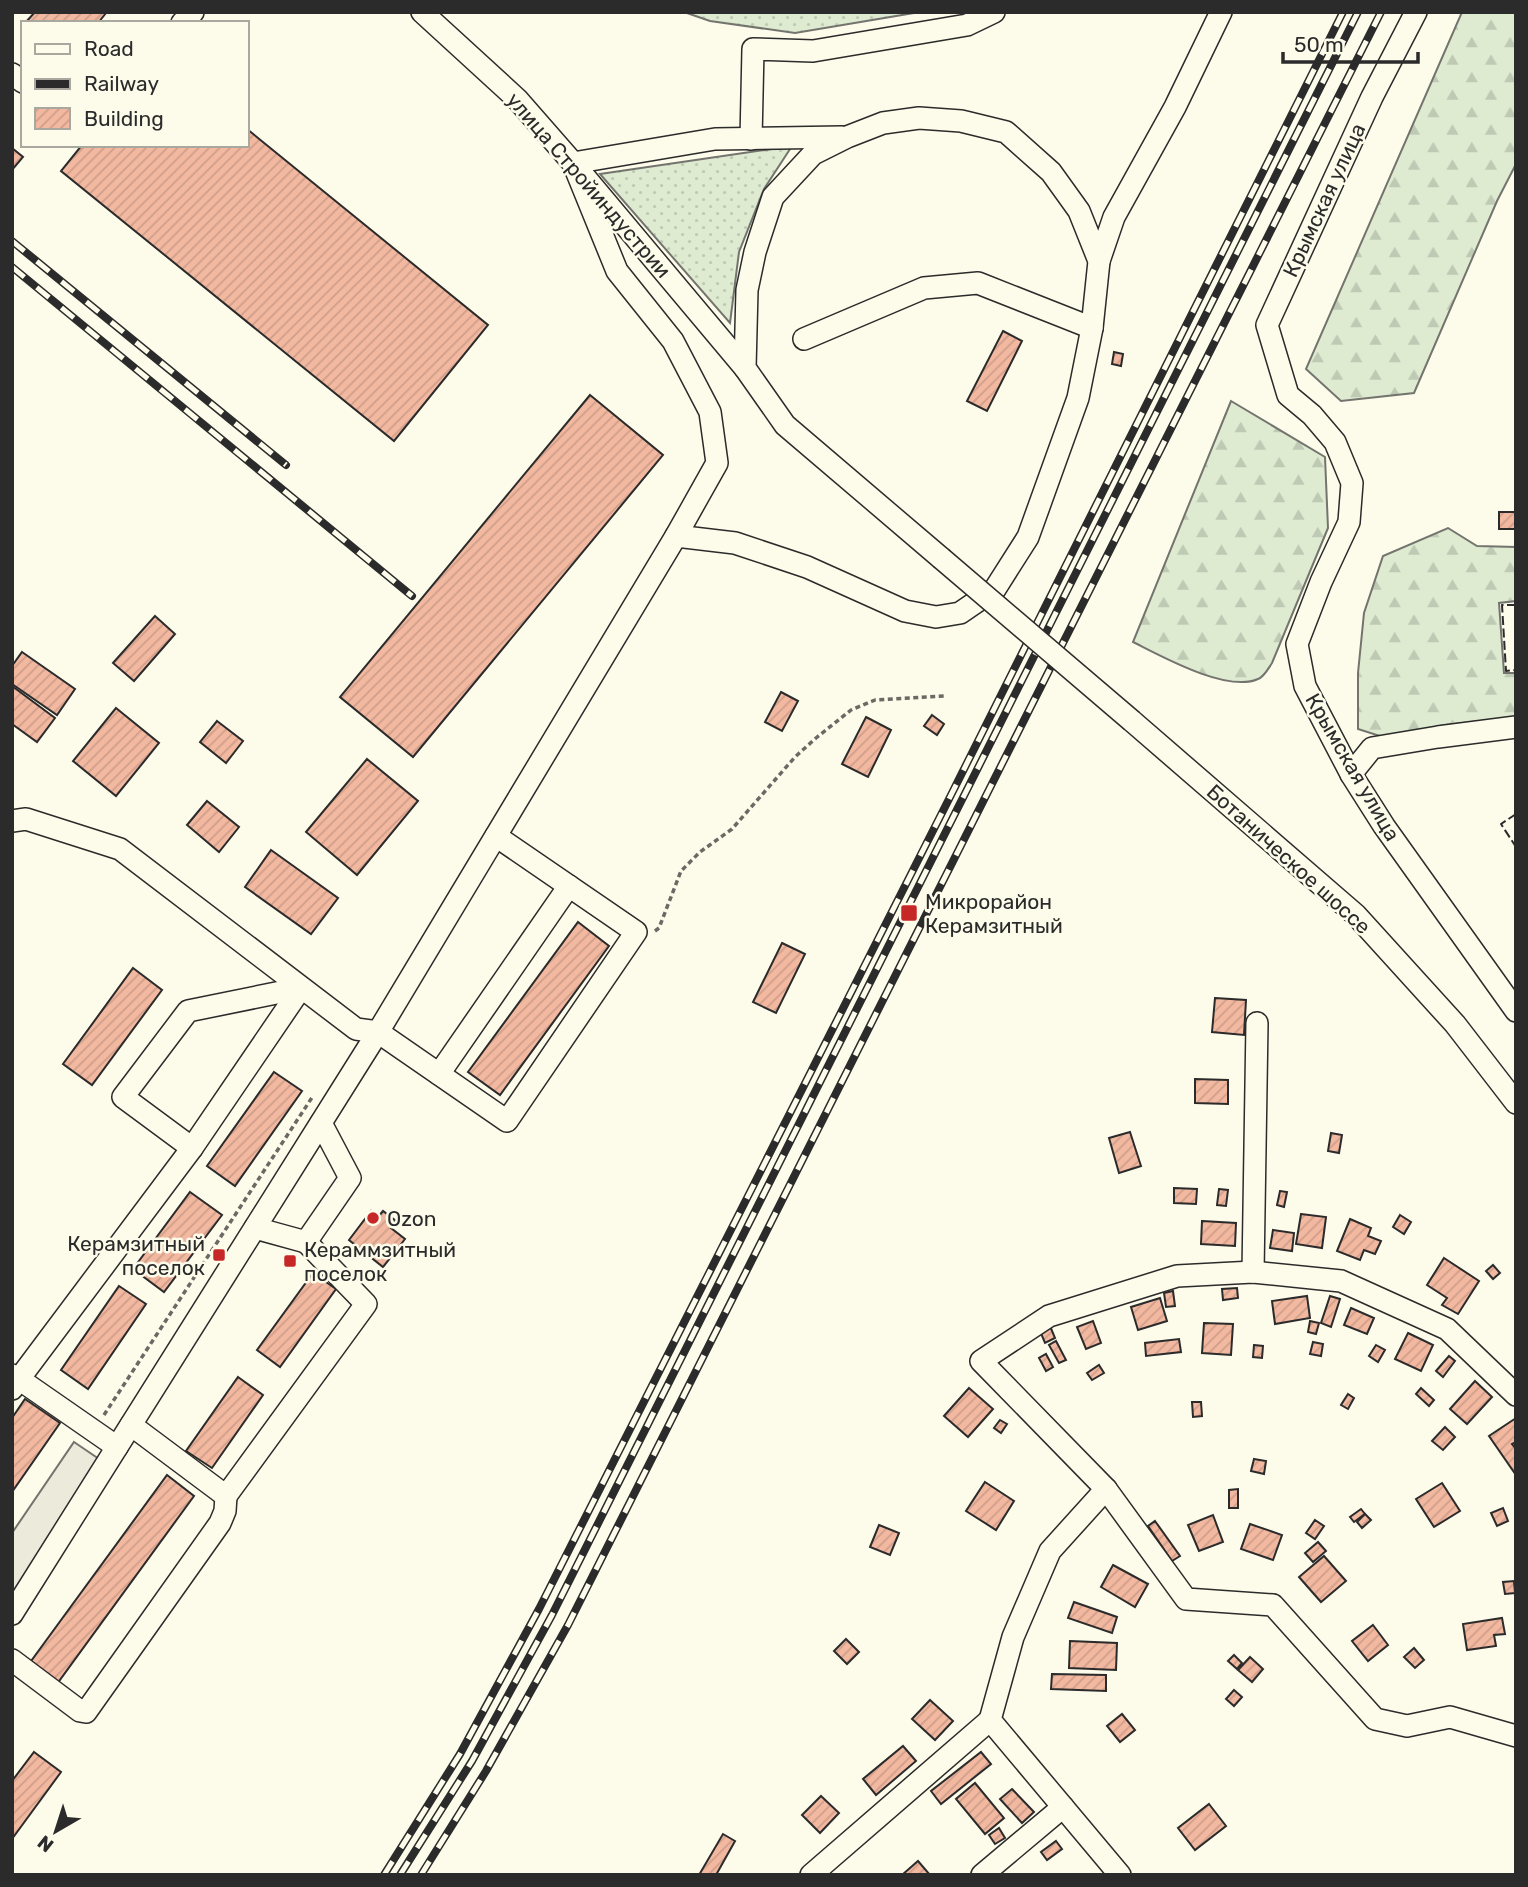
<svg xmlns="http://www.w3.org/2000/svg" width="1528" height="1887" viewBox="0 0 1528 1887" font-family="Rubik,sans-serif">
<style>
.grass{fill:url(#grass-dots);stroke:#74746e;stroke-width:2}
.forest{fill:url(#forest-firs);stroke:#74746e;stroke-width:2}
.parking{fill:#eceadb;stroke:#74746e;stroke-width:2}
.building{fill:url(#building-hatch);stroke:#2b2b2b;stroke-width:2}
.lines{fill:none;stroke-linecap:round;stroke-linejoin:round}
.minor-casing{stroke:#2b2b2b;stroke-width:24}
.path{stroke:#6a6964;stroke-width:3.5;stroke-dasharray:5 3.5;stroke-linecap:butt}
.minor{stroke:#fdfbea;stroke-width:21}
.rail-casing{stroke:#2b2b2b;stroke-width:8}
.rail{stroke:#fdfbea;stroke-width:5;stroke-dasharray:16;stroke-linecap:butt}
.minor-bridge-casing{stroke:#2b2b2b;stroke-width:24;stroke-linecap:butt}
.minor-bridge{stroke:#fdfbea;stroke-width:21}
.fence{stroke:#2b2b2b;stroke-width:2;stroke-dasharray:9 3.5;stroke-linecap:butt}
.poi-dot{fill:#c62828;stroke:#fdfbea;stroke-width:2.5}
.labels{text-anchor:middle;dominant-baseline:central;stroke-width:5;stroke-linejoin:round;paint-order:stroke}
.street-label{font-size:21px;fill:#2b2b2b;stroke:#fdfbea}
.poi-label{font-size:21px;fill:#2b2b2b;stroke:#fdfbea;text-anchor:start}
</style>
<defs>
<pattern id="grass-dots" width="8" height="8" patternUnits="userSpaceOnUse" patternTransform="scale(1.75)"><rect width="8" height="8" fill="#deebd1"/><path d="M2 2h.1M6 6h.1" fill="none" stroke="#bfcab4" stroke-width="1.8" stroke-linecap="round"/></pattern>
<pattern id="forest-firs" width="22" height="20" patternUnits="userSpaceOnUse" patternTransform="scale(1.75)"><rect width="22" height="20" fill="#deebd1"/><path d="M5 1l3.5 6h-7zM16 11l3.5 6h-7z" fill="#bfcab4"/></pattern>
<pattern id="building-hatch" width="6" height="6" patternUnits="userSpaceOnUse" patternTransform="scale(1.75)"><rect width="6" height="6" fill="#f2b8a0"/><path d="M-1 1l2-2M0 6l6-6M5 7l2-2" fill="none" stroke="#d09e8a"/></pattern>
</defs>
<rect width="100%" height="100%" fill="#fdfbea"/>
<g class="grass">
<path d="M684,12h236l-125,21 -85,-12z"/>
<path d="M792,146l-28,43 -25,63 -9,71 -130,-149z"/>
</g>
<g class="forest">
<path d="M1462,12h54v152l-19,37 -83,192 -73,8 -35,-32z"/>
<path d="M1231,401l94,56 3,71 -56,135c-4,6 -8,14 -14,16 -31,14 -97,-23 -125,-37z"/>
<path d="M1448,528l29,18 39,1v54l-17,2 5,70h12v44l-71,8 -62,12 -25,-8v-56l6,-60 19,-57z"/>
</g>
<path class="parking" d="M74,1442l28,19 -90,134v-62z"/>
<g class="building">
<path d="M35,12h71v1l-8,10h-73z"/>
<path d="M247,129l241,196 -94,116 -333,-270 21,-26h165z"/>
<path d="M12,148l11,9 -11,13z"/>
<path d="M1003,331l19,10 -35,70 -20,-10z"/>
<path d="M1114,352l9,2 -2,12 -9,-2z"/>
<path d="M590,395l73,60 -250,302 -73,-60z"/>
<rect x="1499" y="512" width="17" height="17"/>
<path d="M155,616l20,18 -41,47 -21,-18z"/>
<path d="M22,652l53,37 -18,26 -45,-31v-18z"/>
<path d="M12,686l43,32 -18,24 -25,-18z"/>
<path d="M781,692l17,9 -16,30 -17,-9z"/>
<path d="M116,708l43,35 -43,53 -43,-35z"/>
<path d="M932,715l12,9 -7,11 -13,-9z"/>
<path d="M866,717l25,13 -23,47 -26,-13z"/>
<path d="M217,721l26,20 -17,22 -26,-21z"/>
<path d="M367,759l51,42 -61,74 -51,-43z"/>
<path d="M207,801l32,26 -20,25 -32,-27z"/>
<path d="M271,850l67,48 -27,36 -66,-47z"/>
<path d="M578,922l31,24 -109,149 -32,-23z"/>
<path d="M782,943l23,11 -29,59 -23,-11z"/>
<path d="M133,968l29,22 -70,95 -29,-21z"/>
<path d="M1215,998l31,2 -2,35 -32,-3z"/>
<path d="M274,1072l28,19 -67,95 -28,-20z"/>
<path d="M1195,1079l33,1v24l-33,-1z"/>
<path d="M1130,1132l11,34 -22,7 -10,-35z"/>
<path d="M1331,1133l11,2 -3,18 -11,-2z"/>
<path d="M1174,1188l23,1 -1,15 -22,-1z"/>
<path d="M1219,1189l9,1 -2,16 -9,-1z"/>
<path d="M1280,1191l7,1 -3,15 -7,-2z"/>
<path d="M190,1192l32,23 -58,77 -31,-23z"/>
<path d="M371,1211l7,6 5,-6 13,10 -5,7 14,11 -22,28 -34,-27z"/>
<path d="M1301,1214l25,3 -4,31 -26,-4z"/>
<path d="M1400,1215l11,7 -7,12 -11,-7z"/>
<path d="M1350,1219l21,9 -3,8 13,5 -6,13 -11,-4 -4,10 -23,-9z"/>
<path d="M1202,1221l34,2 -1,23 -34,-2z"/>
<path d="M1273,1230l21,3 -2,18 -22,-3z"/>
<path d="M1444,1258l35,23 -21,33 -16,-9 5,-7 -20,-13z"/>
<path d="M1493,1265l7,8 -7,6 -7,-8z"/>
<path d="M313,1273l23,16 -56,78 -23,-17z"/>
<path d="M119,1286l27,18 -58,85 -27,-19z"/>
<path d="M1237,1288l1,10 -15,2 -1,-11z"/>
<path d="M1173,1291l2,15 -9,1 -2,-14z"/>
<path d="M1307,1296l3,22 -35,6 -3,-23z"/>
<path d="M1330,1296l10,3 -9,28 -10,-4z"/>
<path d="M1160,1298l7,23 -29,9 -7,-23z"/>
<path d="M1351,1308l23,10 -7,16 -23,-9z"/>
<path d="M1093,1321l8,22 -15,6 -9,-22z"/>
<path d="M1310,1321l9,2 -3,11 -8,-2z"/>
<path d="M1204,1323l29,1 -2,31 -29,-2z"/>
<path d="M1050,1326l5,12 -10,5 -5,-12z"/>
<path d="M1408,1333l25,12 -12,26 -26,-12z"/>
<path d="M1179,1339l2,13 -35,4 -1,-13z"/>
<path d="M1056,1341l10,19 -7,3 -10,-18z"/>
<path d="M1313,1342l10,2 -2,12 -11,-2z"/>
<path d="M1254,1345l9,1 -1,12 -9,-1z"/>
<path d="M1376,1345l9,5 -7,12 -9,-6z"/>
<path d="M1046,1354l7,13 -7,4 -7,-13z"/>
<path d="M1449,1356l6,5 -12,16 -7,-6z"/>
<path d="M1099,1365l5,8 -12,7 -5,-7z"/>
<path d="M238,1377l25,18 -51,73 -26,-17z"/>
<path d="M1475,1381l17,16 -25,27 -17,-15z"/>
<path d="M969,1388l24,21 -25,28 -24,-21z"/>
<path d="M1421,1388l13,12 -5,6 -13,-12z"/>
<path d="M1348,1394l6,4 -6,11 -7,-4z"/>
<path d="M25,1399l35,24 -48,69v-74z"/>
<path d="M1192,1402h9l1,14 -9,1z"/>
<path d="M1516,1418v24l-4,2 4,5v26l-27,-39z"/>
<path d="M1000,1420l7,4 -6,9 -7,-5z"/>
<path d="M1445,1427l10,10 -12,13 -11,-9z"/>
<path d="M1254,1459l12,2 -2,13 -13,-3z"/>
<path d="M167,1475l27,21 -140,192 -28,-20z"/>
<path d="M985,1482l29,19 -18,29 -30,-19z"/>
<path d="M1442,1483l18,28 -26,16 -18,-28z"/>
<path d="M1238,1489v19h-9v-18z"/>
<path d="M1503,1508l5,13 -11,5 -6,-13z"/>
<path d="M1361,1509l4,5 -11,8 -4,-5z"/>
<path d="M1365,1514l6,6 -9,8 -5,-6z"/>
<path d="M1213,1515l10,27 -24,9 -11,-26z"/>
<path d="M1315,1520l9,6 -9,13 -9,-6z"/>
<path d="M1155,1521l25,35 -8,5 -24,-35z"/>
<path d="M1250,1524l32,11 -9,25 -32,-11z"/>
<path d="M879,1525l20,8 -9,22 -20,-8z"/>
<path d="M1318,1542l8,9 -13,11 -8,-9z"/>
<path d="M1324,1556l22,25 -25,21 -22,-25z"/>
<path d="M1113,1565l35,19 -13,23 -34,-20z"/>
<path d="M1514,1581l1,12 -10,1 -2,-12z"/>
<path d="M1074,1602l43,15 -5,16 -44,-15z"/>
<path d="M1502,1618l3,16 -11,1 2,11 -29,4 -4,-26z"/>
<path d="M1373,1625l15,20 -20,16 -16,-20z"/>
<path d="M846,1639l13,13 -12,12 -13,-13z"/>
<path d="M1070,1641l47,2 -1,27 -47,-2z"/>
<path d="M1414,1648l10,12 -9,8 -11,-11z"/>
<path d="M1234,1655l8,8 -5,6 -9,-8z"/>
<path d="M1250,1657l13,12 -11,13 -14,-12z"/>
<path d="M1052,1674l54,1v16l-55,-2z"/>
<path d="M1234,1690l8,7 -8,9 -8,-7z"/>
<path d="M930,1700l23,21 -18,19 -23,-21z"/>
<path d="M1122,1714l13,16 -15,12 -13,-16z"/>
<path d="M903,1746l13,15 -40,34 -13,-16z"/>
<path d="M34,1752l27,20 -49,67v-58z"/>
<path d="M981,1752l10,12 -50,40 -10,-13z"/>
<path d="M975,1783l29,35 -19,16 -29,-35z"/>
<path d="M1012,1789l22,23 -12,11 -22,-24z"/>
<path d="M821,1796l18,17 -19,20 -18,-18z"/>
<path d="M1209,1804l17,22 -31,24 -17,-22z"/>
<path d="M999,1828l6,10 -10,6 -6,-9z"/>
<path d="M723,1834l12,7 -19,34h-17z"/>
<path d="M1056,1841l6,8 -15,11 -6,-8z"/>
<path d="M918,1861l12,14h-28z"/>
</g>
<g class="lines">
<g class="minor-casing">
<g id="minor">
<path d="M422,12l95,87 56,64 172,205"/>
<path d="M1416,12l-44,85 -105,228 21,70 24,20 23,27 17,41 -3,39 -28,60 -24,62 8,42 46,88 33,52 132,185"/>
<path d="M182,23l11,-11"/>
<path d="M12,74l11,8"/>
<path d="M751,139l2,-90 60,2 154,-26 27,-13"/>
<path d="M573,163l142,-24 127,-2"/>
<path d="M1099,261l15,-44 61,-110 46,-95"/>
<path d="M804,339l120,-51 54,-5 114,45"/>
<path d="M676,536l59,7 72,24 98,44 31,6 24,-4 35,-24 33,-52 50,-139 14,-70 7,-67 -20,-50 -28,-39 -45,-40 -45,-11 -42,-3 -36,5 -36,14 -34,17 -40,43 -18,55 -8,38 -2,78 40,57 156,133"/>
<path d="M1132,721l224,194 99,109 61,79"/>
<path d="M1351,774l21,-26 66,-11 78,-10"/>
<path d="M12,821l14,-2 94,30 236,180 22,3 129,89 129,-189 -140,-96"/>
<path d="M439,1074l130,-188"/>
<path d="M192,1148l-69,-51 65,-86 113,-23"/>
<path d="M255,1228l51,14 44,-64 -29,-55"/>
<path d="M1253,1272l4,-249"/>
<path d="M12,1375l7,4 173,-231 109,-160"/>
<path d="M12,1389l7,-10 98,68"/>
<path d="M1516,1395l-69,-66 -106,-48 -88,-9 -76,4 -128,40 -68,45 125,128 80,110 87,6 102,114 32,7 43,-9 66,19"/>
<path d="M131,1425l95,71 140,-192 -60,-62"/>
<path d="M1106,1489l-56,62 -37,86 -23,83 130,155"/>
<path d="M12,1614l366,-582 298,-496 41,-73 -7,-51 -37,-71 -56,-70 -44,-108"/>
<path d="M12,1660l68,51 6,1 134,-189 5,-12 1,-15"/>
<path d="M811,1875l179,-155"/>
<path d="M982,1875l81,-68"/>
</g>
</g>
<g class="path">
<path d="M655,931l4,-3 22,-57 19,-19 32,-23 63,-72 21,-19 35,-28 24,-10 70,-4"/>
<path d="M104,1415l209,-319"/>
</g>
<use href="#minor" class="minor"/>
<g class="rail-casing">
<g id="rail">
<path d="M12,241l274,224"/>
<path d="M12,267l400,329"/>
<path d="M384,1875l76,-121 79,-145 410,-810 394,-787"/>
<path d="M400,1875l72,-114 80,-146 806,-1603"/>
<path d="M421,1875l65,-104 82,-146 813,-1613"/>
</g>
</g>
<use href="#rail" class="rail"/>
<g class="minor-bridge-casing">
<path id="minor-bridge" d="M941,558l191,163"/>
</g>
<use href="#minor-bridge" class="minor-bridge"/>
<g class="fence">
<path d="M1516,605h-14l4,66 10,-1"/>
<path d="M1516,814l-15,10 15,23"/>
</g>
</g>
<g class="poi-dot">
<rect x="900" y="904" width="18" height="18" rx="3.5"/>
<circle cx="373" cy="1218" r="7"/>
<rect x="212" y="1248" width="14" height="14" rx="3.5"/>
<rect x="283" y="1254" width="14" height="14" rx="3.5"/>
</g>
<g class="labels">
<g class="street-label">
<text transform="translate(589 185) rotate(49)">улица Стройиндустрии</text>
<text transform="translate(1324 200) rotate(-65)">Крымская улица</text>
<text transform="translate(1353 767) rotate(60)">Крымская улица</text>
<text transform="translate(1289 859) rotate(42)">Ботаническое шоссе</text>
</g>
<g class="poi-label">
<text x="925" y="901">Микрорайон<tspan x="925" dy="24">Керамзитный</tspan></text>
<text x="387" y="1218">Ozon</text>
<text x="205" y="1243" text-anchor="end">Керамзитный<tspan x="205" dy="24">поселок</tspan></text>
<text x="304" y="1249">Кераммзитный<tspan x="304" dy="24">поселок</tspan></text>
</g>
</g>
<rect width="1528" height="1887" fill="none" stroke="#2b2b2b" stroke-width="28"/>
<rect x="21" y="21" width="228" height="126" fill="#fdfbea" stroke="#a9a89e" stroke-width="2"/>
<rect x="35" y="44" width="35" height="10" fill="#fdfbea" stroke="#a9a89e" stroke-width="2"/>
<text x="84" y="56" font-size="21" fill="#2b2b2b">Road</text>
<rect x="35" y="79" width="35" height="10" fill="#2b2b2b" stroke="#a9a89e" stroke-width="2"/>
<text x="84" y="91" font-size="21" fill="#2b2b2b">Railway</text>
<rect x="35" y="108" width="35" height="21" fill="url(#building-hatch)" stroke="#a9a89e" stroke-width="2"/>
<text x="84" y="126" font-size="21" fill="#2b2b2b">Building</text>
<g transform="translate(56 1831) rotate(219)" stroke="#fdfbea" stroke-width="5" paint-order="stroke">
<path d="M0-5L12 26L0 18L-12 26Z" fill="#2b2b2b"/>
<text y="-10" font-size="19" font-weight="bold" text-anchor="middle" fill="#2b2b2b">N</text>
</g>
<path d="M1283 52v10h135v-10" fill="none" stroke="#2b2b2b" stroke-width="3.5"/>
<text x="1294" y="52" font-size="21" fill="#2b2b2b" stroke="#fdfbea" stroke-width="5" paint-order="stroke">50 m</text>
</svg>
